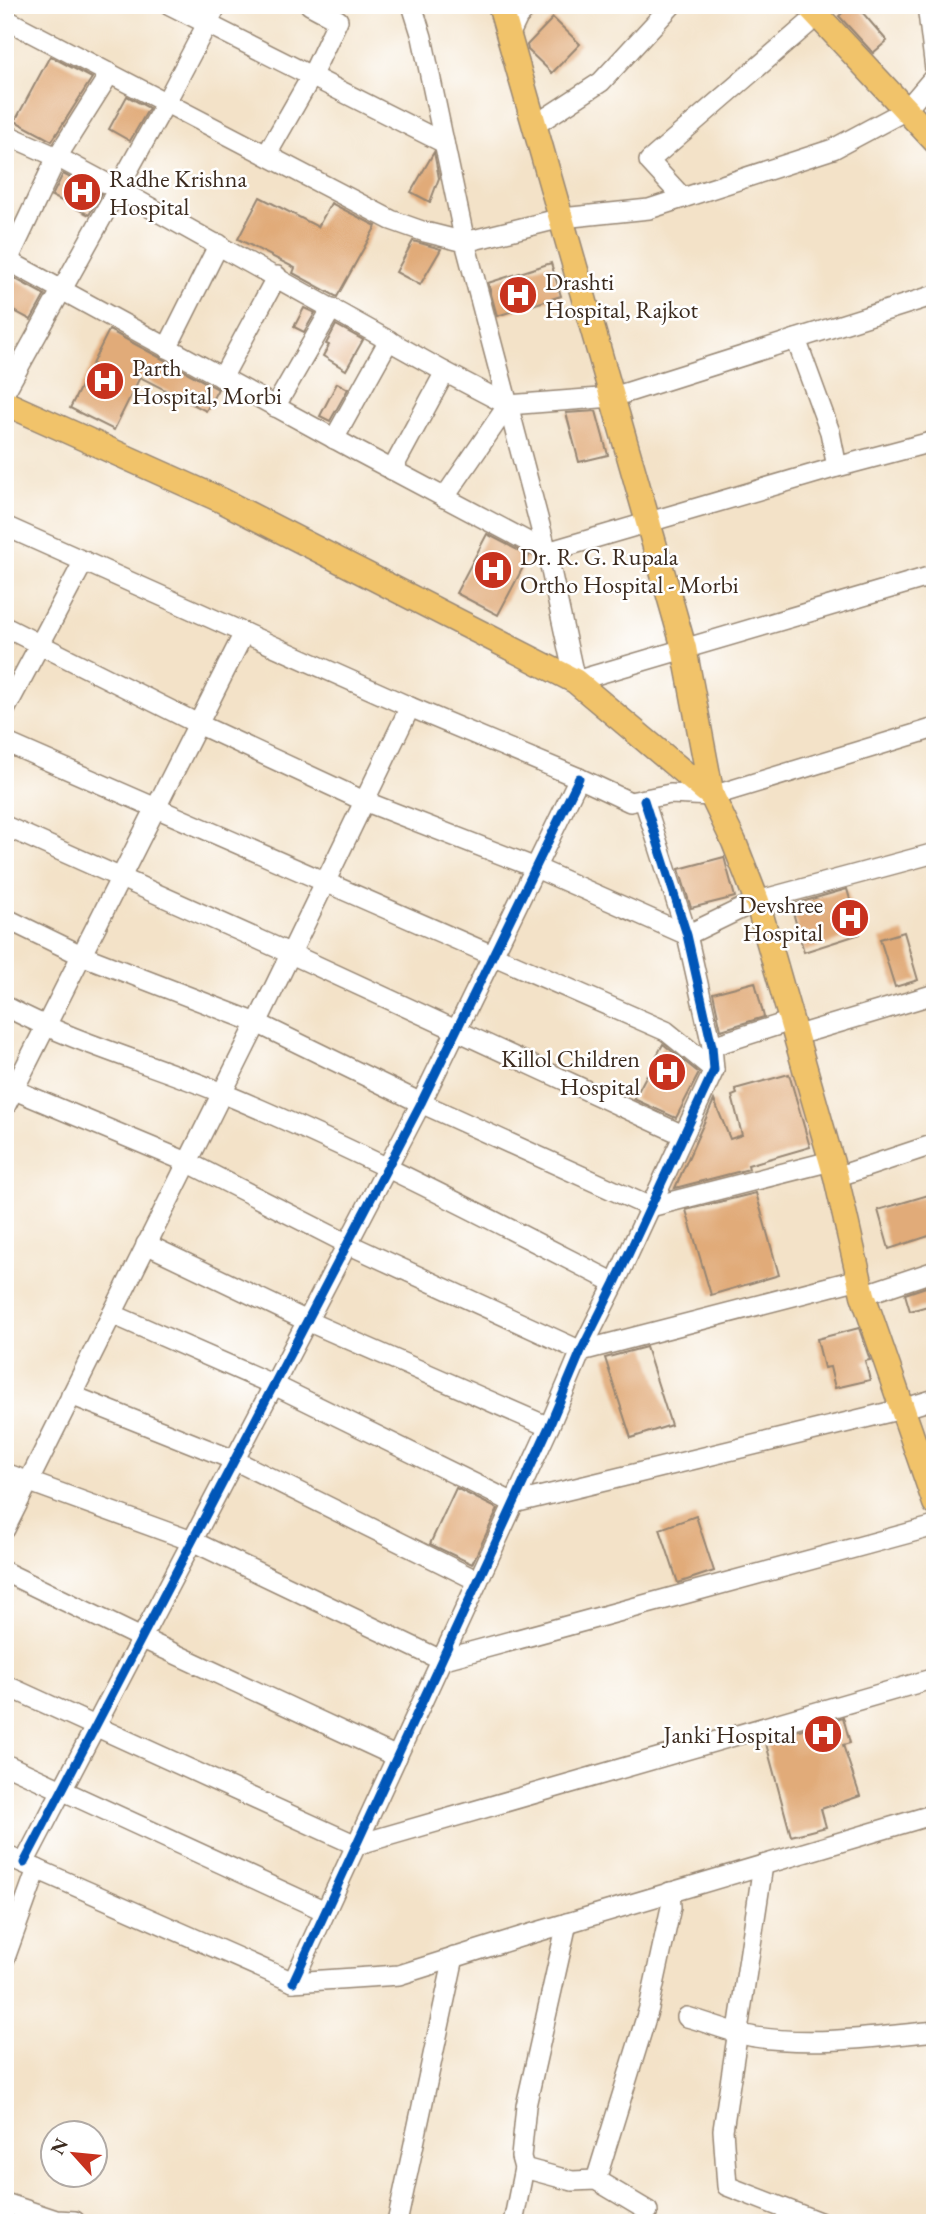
<svg xmlns="http://www.w3.org/2000/svg" width="940" height="2228" viewBox="0 0 940 2228" font-family="'EB Garamond',serif">
<style>
.building{fill:#e1ab79}
.lines{fill:none;stroke-linecap:round;stroke-linejoin:round}
.minor-casing{stroke:#978673;stroke-width:22}
.major-casing{stroke:#978673;stroke-width:27}
.minor{stroke:#fff;stroke-width:19}
.major{stroke:#f1c36a;stroke-width:24}
.cycleway-casing{stroke:#fff;stroke-width:13}
.cycleway{stroke:#0057b8;stroke-width:9}
.labels{text-anchor:middle;dominant-baseline:central;stroke-width:5;stroke-linejoin:round;paint-order:stroke}
.poi-label{font-size:24px;fill:#3b2a1e;stroke:#fff;text-anchor:start}
</style>
<rect width="100%" height="100%" fill="#fff"/>
<filter id="ink" filterUnits="userSpaceOnUse"><feTurbulence type="fractalNoise" baseFrequency=".0143" numOctaves="2"/><feDisplacementMap in="SourceGraphic" scale="14" xChannelSelector="R" yChannelSelector="G"/><feConvolveMatrix kernelMatrix="1 2 1 2 8 2 1 2 1" color-interpolation-filters="sRGB"/></filter>
<filter id="wash" filterUnits="userSpaceOnUse"><feTurbulence type="fractalNoise" baseFrequency=".00686" numOctaves="4" result="noise"/><feDisplacementMap in="SourceGraphic" scale="28" xChannelSelector="R" yChannelSelector="G"/><feGaussianBlur stdDeviation="1.57" result="paint"/><feColorMatrix in="noise" values="0 0 0 0 0 0 0 0 0 0 0 0 0 0 0 0 0 1.4 0 .05"/><feComposite in="paint" operator="in"/></filter>
<g filter="url(#wash)">
<rect width="100%" height="100%" fill="#f3e2c8"/>
<g id="blocks">
<g class="building">
<path d="M851,5h5l31,36 -14,12 -34,-37z"/>
<path d="M553,18l27,26 -28,29 -24,-23 -1,-5z"/>
<path d="M50,56l42,22 -40,63 -37,-20z"/>
<path d="M127,96l22,12 -19,33 -21,-12z"/>
<path d="M434,152l5,26 -9,24 -19,-10z"/>
<path d="M63,174l38,20 -12,21 -37,-19z"/>
<path d="M260,197l58,30 13,-24 45,23 -39,71 -44,-24 2,-5 -57,-29z"/>
<path d="M413,241l28,8 -21,36 -24,-13z"/>
<path d="M551,263l10,33 -64,20 -9,-33z"/>
<path d="M12,277l33,18 -14,25 -26,-14v-27z"/>
<path d="M304,308l11,5 -11,19 -10,-5z"/>
<path d="M336,325l27,15 -17,30 -23,-14 6,-11 -3,-1z"/>
<path d="M109,330l109,59 -12,22 -66,-34 -26,53 -44,-22z"/>
<path d="M337,383l11,6 -18,32 -10,-5z"/>
<path d="M596,411l12,44 -29,7 -13,-49z"/>
<path d="M487,534l42,22 -31,59 -42,-22z"/>
<path d="M724,857l11,40 -44,11 -12,-39z"/>
<path d="M847,889l13,45 -56,18 -13,-47z"/>
<path d="M904,932l14,48 -23,7 -15,-48z"/>
<path d="M755,982l9,35 -43,13 -8,-37z"/>
<path d="M663,1044l36,29 -23,45 -42,-19z"/>
<path d="M789,1074l21,73 -62,18 1,4 -74,19 39,-88 16,39 12,-4 -10,-39 5,-2 -2,-5z"/>
<path d="M756,1193l23,82 -68,20 -25,-85z"/>
<path d="M935,1193v41l-46,15 -11,-39z"/>
<path d="M935,1284v20l-25,7 -5,-17z"/>
<path d="M859,1328l11,32 -5,1 5,19 -35,8 -5,-21 -6,1 -7,-29z"/>
<path d="M646,1347l25,78 -40,13 -26,-80z"/>
<path d="M456,1488l42,21 -26,55 -42,-20z"/>
<path d="M696,1516l18,55 -36,12 -18,-54z"/>
<path d="M843,1717l7,26 -7,2 17,51 -39,13 5,18 -35,9 -26,-96z"/>
</g>
</g>
</g>
<g filter="url(#ink)">
<use href="#blocks" fill-opacity="0" stroke="#978673" stroke-width="2"/>
<g class="lines">
<g class="minor-casing">
<g id="minor">
<path d="M170,5l274,138"/>
<path d="M412,5l10,32 43,205 82,310 290,-85 98,-26"/>
<path d="M927,5l8,64"/>
<path d="M5,19l386,201 34,12 40,10 97,-24 87,-9 184,-60 73,-39 29,-34"/>
<path d="M509,36l9,-19 12,-12"/>
<path d="M535,125l66,-43 71,-77"/>
<path d="M5,134l52,23 60,32 328,183 63,33 105,-8 322,-102"/>
<path d="M267,154l44,-77 27,-57 -28,-15"/>
<path d="M683,198l-34,-37 168,-145"/>
<path d="M5,259l350,191 192,102 28,129 360,-106"/>
<path d="M5,267l52,-110 53,-84"/>
<path d="M796,339l34,93 7,35"/>
<path d="M167,348l52,-104"/>
<path d="M222,378l55,-102"/>
<path d="M5,392l161,-290 51,-97"/>
<path d="M275,407l57,-99"/>
<path d="M334,439l55,-99"/>
<path d="M392,470l53,-98"/>
<path d="M444,498l64,-93"/>
<path d="M5,526l405,181 169,71 51,24 40,-8 42,2 223,-68"/>
<path d="M5,627l193,97 166,77 172,67 151,67 70,-34 178,-48"/>
<path d="M5,710l79,-149"/>
<path d="M5,742l661,289 48,39"/>
<path d="M5,826l284,127 394,182"/>
<path d="M5,918l76,37 176,68 164,80 229,104 181,-46"/>
<path d="M5,1006c69,37 145,57 217,87 135,56 264,124 393,190"/>
<path d="M794,1036l141,-42"/>
<path d="M712,1046l79,-25"/>
<path d="M5,1086l182,76 161,82 233,107 278,-72"/>
<path d="M5,1107l239,-474"/>
<path d="M836,1177l99,-33"/>
<path d="M146,1244l161,77 242,106"/>
<path d="M863,1295l72,-24"/>
<path d="M112,1314l162,71 240,118 388,-94 33,-10"/>
<path d="M71,1395l163,65 244,121"/>
<path d="M5,1473l187,68 249,119 494,-134"/>
<path d="M5,1529l252,-506 153,-316"/>
<path d="M5,1572l136,66 256,119"/>
<path d="M5,1685l351,160 579,-167"/>
<path d="M5,1764l320,147"/>
<path d="M5,1855l288,127 106,-7 121,-38 415,-123"/>
<path d="M24,1863l397,-760 158,-325"/>
<path d="M763,1865l-40,265 4,56 95,37"/>
<path d="M5,1958l32,-89"/>
<path d="M293,1982l256,-555 32,-76 34,-68 99,-213 -2,-24 -25,-111 -43,-135"/>
<path d="M687,2017c22,6 46,16 68,20 58,9 122,0 180,-6"/>
<path d="M524,2168l48,13 24,-1 52,31"/>
<path d="M596,2180l53,-172 22,-101 -1,-15"/>
<path d="M5,2203l51,17 19,1"/>
<path d="M397,2223l57,-266"/>
<path d="M513,2223l11,-55 -3,-11 5,-51 41,-183"/>
</g>
</g>
<g class="major-casing">
<g id="major">
<path d="M500,5l184,643 28,148 22,46 23,59 79,276 27,118 72,208"/>
<path d="M808,5l127,136"/>
<path d="M5,403l216,97 354,181 137,115"/>
</g>
</g>
<use href="#minor" class="minor"/>
<use href="#major" class="major"/>
<g class="cycleway-casing">
<g id="cycleway">
<path d="M24,1863l397,-760 158,-325"/>
<path d="M293,1982l256,-555 32,-76 34,-68 99,-213 -2,-24 -25,-111 -43,-135"/>
</g>
</g>
<use href="#cycleway" class="cycleway"/>
</g>
</g>
<defs>
<g id="hospital-disc" transform="scale(2.0125)"><circle r="9.5" fill="#c8321e" stroke="#fff"/><path d="M-5-5h3v3.5h4V-5h3V5h-3V1.5h-4V5h-3Z" fill="#fff"/></g>
</defs>
<g fill-rule="evenodd">
<use href="#hospital-disc" x="82" y="192"/>
<use href="#hospital-disc" x="518" y="295"/>
<use href="#hospital-disc" x="105" y="381"/>
<use href="#hospital-disc" x="493" y="570"/>
<use href="#hospital-disc" x="850" y="918"/>
<use href="#hospital-disc" x="667" y="1072"/>
<use href="#hospital-disc" x="823" y="1734"/>
</g>
<g class="labels">
<g class="poi-label">
<text x="109" y="178">Radhe Krishna<tspan x="109" dy="28">Hospital</tspan></text>
<text x="545" y="281">Drashti<tspan x="545" dy="28">Hospital, Rajkot</tspan></text>
<text x="132" y="367">Parth<tspan x="132" dy="28">Hospital, Morbi</tspan></text>
<text x="520" y="556">Dr. R. G. Rupala<tspan x="520" dy="28">Ortho Hospital - Morbi</tspan></text>
<text x="823" y="904" text-anchor="end">Devshree<tspan x="823" dy="28">Hospital</tspan></text>
<text x="640" y="1058" text-anchor="end">Killol Children<tspan x="640" dy="28">Hospital</tspan></text>
<text x="796" y="1734" text-anchor="end">Janki Hospital</text>
</g>
</g>
<rect width="940" height="2228" fill="none" stroke="#fff" stroke-width="28"/>
<g transform="translate(74 2154) rotate(297)"><circle r="33" fill="#ffffff" stroke="#b1aaa5" stroke-width="2"/>
<path d="M0-5L12 26L0 18L-12 26Z" fill="#c8321e"/>
<text y="-10" font-size="19" font-weight="bold" text-anchor="middle" fill="#3b2a1e">N</text>
</g>
</svg>
